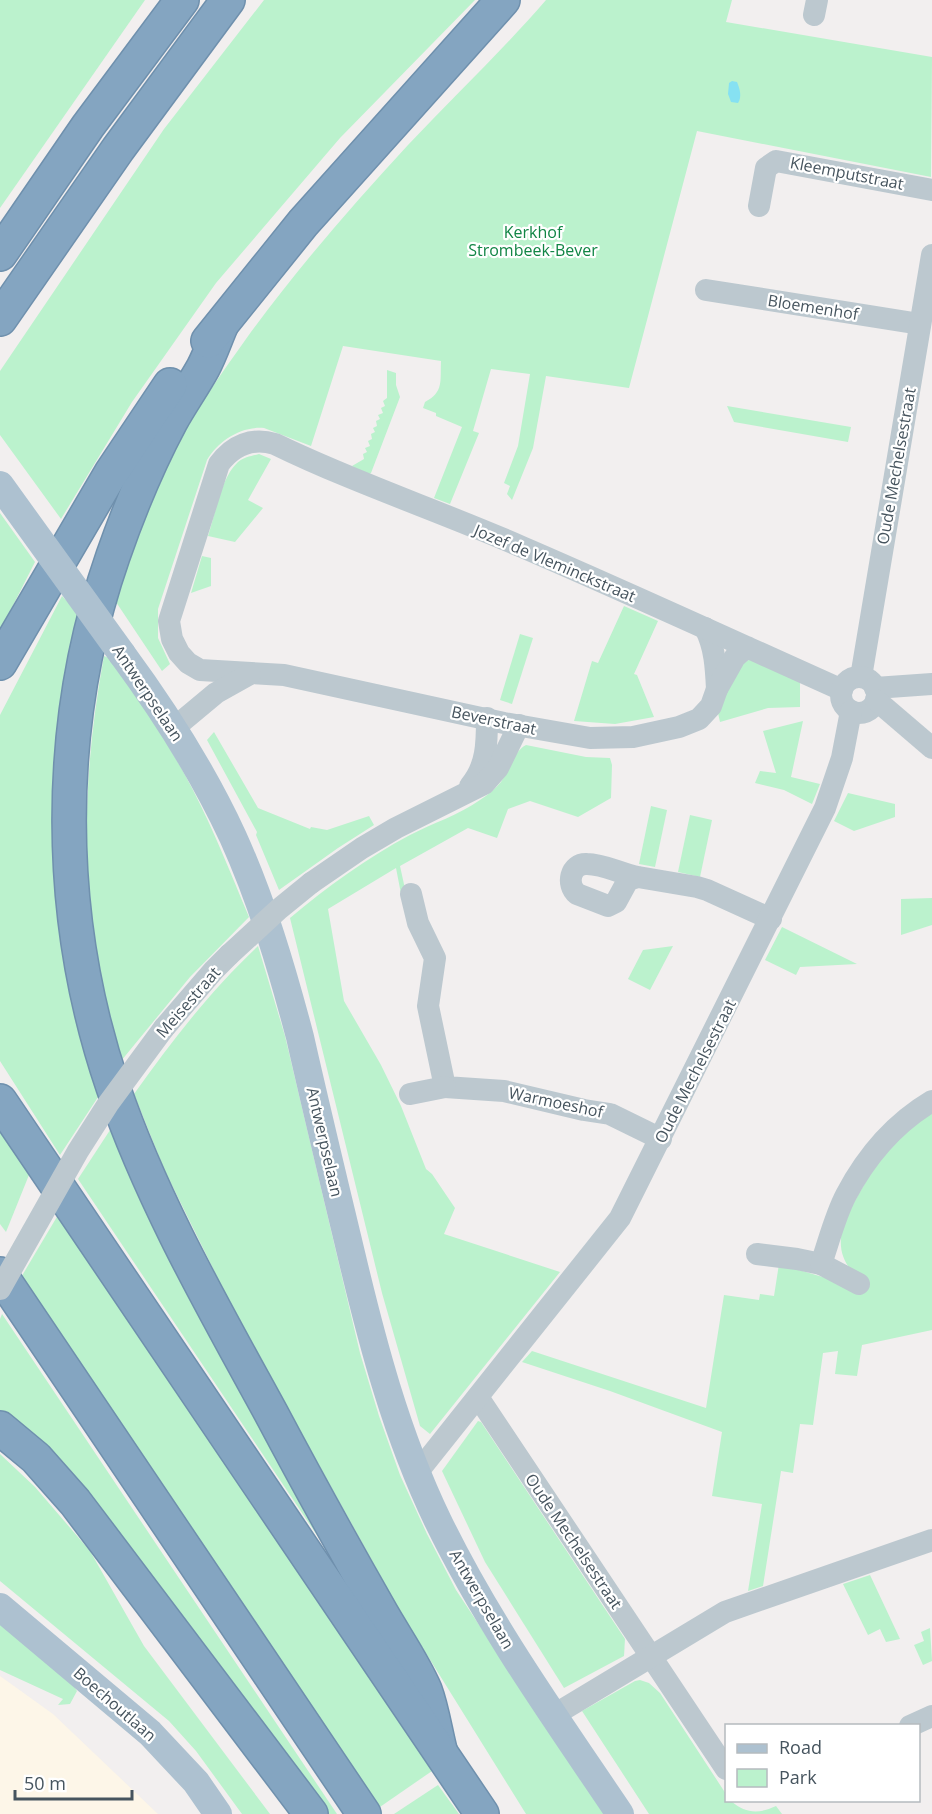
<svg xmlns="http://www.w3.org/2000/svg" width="932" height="1814" viewBox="0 0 932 1814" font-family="'Open Sans',sans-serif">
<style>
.commercial{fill:#fdf6e8}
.green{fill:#bbf2cd}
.water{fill:#86e1f2}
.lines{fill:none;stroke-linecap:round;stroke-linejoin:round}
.highway-casing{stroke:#6f90ad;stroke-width:36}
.minor{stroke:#bcc8cf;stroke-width:22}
.major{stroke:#adc1d0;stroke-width:28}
.highway{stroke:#84a5c1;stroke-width:33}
.minor-bridge{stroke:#bcc8cf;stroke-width:22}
.major-bridge{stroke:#adc1d0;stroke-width:28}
.labels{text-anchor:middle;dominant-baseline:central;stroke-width:4.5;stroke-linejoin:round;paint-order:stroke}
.street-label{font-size:16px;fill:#46545e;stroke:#fff}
.park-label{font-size:16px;fill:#118545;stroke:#fff}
</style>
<rect width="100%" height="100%" fill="#f2efef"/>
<path class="commercial" d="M0,1676l53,38 105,100h-158z"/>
<g class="green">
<path d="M0,0h145l-145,208z"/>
<path d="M264,0h211l-135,138 -124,145 -84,119 -71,117 -61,-84v-64l164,-242z"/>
<path d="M546,0h186l-6,22 206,35 -1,120 -234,-46 -68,257 -83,-12 -13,72 -21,52 -5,-6 3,-8 -6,-3 14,-37 12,-72 -39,-5 -18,62 6,2 -29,71 -16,-6 28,-71 -26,-11v-3l-13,-5 2,-6c19,-10 15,-21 16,-41l-98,-15 -32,100 -47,-18c-23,-2 -46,13 -57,32l-49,149v29l12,26 -8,7 -46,-69c17,-53 36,-105 61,-156 19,-37 44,-72 69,-107 49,-68 105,-132 162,-194 46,-49 94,-94 138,-145z"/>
<path d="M387,370l9,3v12l4,12 -29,76 -4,2 -15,-9 12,-7 -1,-5 4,-2 -2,-4 5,-2 -2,-5 4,-2 -1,-5 4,-2 -2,-4 4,-2 -1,-5 4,-2 -2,-4 5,-2 -2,-5 4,-2 -2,-5 4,-3z"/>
<path d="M727,406l124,21 -3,15 -114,-20z"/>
<path d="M259,454l12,5 -23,41 15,8 -28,34 -27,-6c7,-21 13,-59 30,-74 6,-5 14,-6 21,-8z"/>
<path d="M0,513l35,49 -35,69z"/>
<path d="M202,556l9,2v28l-20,7z"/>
<path d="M62,596l21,22 -10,49 29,424 -42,64 -60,-94v-346z"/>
<path d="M624,606l34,15 -24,53 3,1 17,42 -39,7 -41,-3 18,-60 6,2z"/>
<path d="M520,634l13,4 -21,66 -12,-4z"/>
<path d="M104,656l10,4c27,43 56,85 79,130 21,41 38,84 56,127l-59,60 -69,84c-12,-48 -26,-97 -30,-147 -9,-88 -3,-171 13,-258z"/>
<path d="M750,659l50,23v25l-32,1 -48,14 -2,-9 16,-43z"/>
<path d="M803,721l-12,56 29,7 -8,20 -28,-14 -29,-7 5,-12 16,2 -13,-42z"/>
<path d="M214,732l44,76 52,21 1,-2 16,3 42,-14 5,9 -36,23 -59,42 -23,-55 1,-3 -50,-92z"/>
<path d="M526,745l60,12 24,1 2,7 -1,33 -33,19 -48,-16 -22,8 -11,29 -29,-10 -68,38 7,32 -5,1 -6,-31 -68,41 16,92 37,64 20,41 25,63 6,5 23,34 -11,26 116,38 -130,162 -10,-8 -38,-133 -92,-375c38,-32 77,-60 120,-83 23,-12 49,-20 70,-35 8,-5 15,-11 21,-18 8,-12 12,-30 25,-37z"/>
<path d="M848,793l47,11v13l-41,14 -20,-10z"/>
<path d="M651,806l16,4 -12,57 -16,-3z"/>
<path d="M690,815l22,5 -12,57 -22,-5z"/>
<path d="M932,898v27l-31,10v-36z"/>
<path d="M782,927l75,37 -57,3 -4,8 -31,-15z"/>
<path d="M258,946l27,90 75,317 19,63 21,59 27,59 29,56 148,224h-78l-125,-201 -127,-229 -39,-71 -71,-144 -30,-75c38,-53 76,-103 124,-148z"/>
<path d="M673,946l-23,44 -22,-11 15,-29z"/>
<path d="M932,1110v220l-70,15 -5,31 -22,-2 3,-23 -15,2 -10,72 -13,-1 -7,49 -12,-2 -18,115 -15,5 14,-87 -50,-8 10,-64 -112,-41 -88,-29 10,-11 174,57 18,-113 35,5 1,-6 14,2 5,-32 47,14 25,-8c-23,-28 -2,-59 13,-85 6,-10 11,-23 19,-32 15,-16 33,-29 49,-43z"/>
<path d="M114,1124l223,441 -259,-386z"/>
<path d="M0,1125l31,45 -25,62 -6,-8z"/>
<path d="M58,1215l374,556 -55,38 -357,-530z"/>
<path d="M2,1314l335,500h-12l-318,-398 -7,-5v-92z"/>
<path d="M478,1421l3,1 144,217 -1,17 -60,32 -79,-126 -43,-91z"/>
<path d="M0,1454l35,33 55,64 54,95 126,168h-28l-46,-63 -27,-30 -169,-140z"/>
<path d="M870,1575l30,64 -14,3 -6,-13 -12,6 -25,-51z"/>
<path d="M0,1618l61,50 16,23 -7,13 -12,1 5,-6 -63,-29z"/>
<path d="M930,1628l2,33 -9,4 -9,-20 10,-4 -3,-9z"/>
<path d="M640,1680l9,3 11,10 66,101v6l5,1c15,13 28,13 45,5l6,8h-133l-67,-103 53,-30z"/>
<path d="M438,1785l21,29h-65z"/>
</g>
<path class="water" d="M732,81l5,1c3,7 5,15 1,21l-7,-1 -3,-8 1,-11z"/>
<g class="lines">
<g class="highway-casing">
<g id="highway">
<path d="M0,254l88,-128 94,-126"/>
<path d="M0,319l118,-170 110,-149"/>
<path d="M221,326c-6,14 -11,29 -18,42 -10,18 -22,35 -32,53 -23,43 -42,89 -58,135 -59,169 -58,361 0,531 39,114 100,220 158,326 35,66 71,131 108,196 15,27 34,53 46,81 7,19 10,40 15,60"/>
<path d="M208,341l95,-118 200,-223"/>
<path d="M0,663l111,-190 59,-88"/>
<path d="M0,1101l482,713"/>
<path d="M0,1274l364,540"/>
<path d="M0,1428l36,30 39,44 236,312"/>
</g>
</g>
<g class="minor">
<path d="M814,15l3,-15"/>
<path d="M759,206l7,-38 10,-7 156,29"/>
<path d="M706,290l214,34"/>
<path d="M705,628c10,19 11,40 12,61"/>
<path d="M747,647l-12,10 -18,32 -6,17 -12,13 -20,8 -46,10 -43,1 -86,-15 -220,-48 -84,-5 -12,-7 -9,-10 -7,-14 -3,-18 50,-157c14,-19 33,-27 56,-20 80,39 165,67 247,103 107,46 213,95 320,143"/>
<path d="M861,677l71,-422"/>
<circle cx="859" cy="695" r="18"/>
<path d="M875,688l57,-4"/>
<path d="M876,700l56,48"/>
<path d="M174,728l42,-35 34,-19"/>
<path d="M470,786c17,-20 17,-43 17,-68"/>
<path d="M638,877l-10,3 -12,22 -8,4 -31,-12c-11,-9 -7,-31 10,-30 17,0 34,10 51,13l59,10 10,3 64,29"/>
<path d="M311,883l51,-35 34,-20 88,-44 14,-16 21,-43"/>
<path d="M411,894l7,29 17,35 -7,48 17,81 59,4 80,19 26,4 51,25"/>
<path d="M164,1028l50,-58 15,-15"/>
<path d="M410,1094l35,-7"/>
<path d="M757,1254l40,5 24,5 38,20"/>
<path d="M821,1264c8,-23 14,-48 25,-69 20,-38 49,-72 86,-94"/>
<path d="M478,1397l248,372"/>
<path d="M417,1473l203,-255 205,-410 17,-50 9,-47"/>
<path d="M554,1715l171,-103 207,-72"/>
<path d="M910,1726l22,-10"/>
</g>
<g class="major">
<path d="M122,654c42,57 81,118 111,183 29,64 49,132 67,200 16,71 33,141 50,212 22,93 46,185 88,272 50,103 118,198 182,293"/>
<path d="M0,1607l150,126 46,49 22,32"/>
</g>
<use href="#highway" class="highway"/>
<g class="minor-bridge">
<path d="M229,955l50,-46 32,-26"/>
<path d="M0,1289l78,-138 30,-47 56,-76"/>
</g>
<path class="major-bridge" d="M0,485l122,169"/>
</g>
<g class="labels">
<g class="street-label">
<text transform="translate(847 173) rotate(11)">Kleemputstraat</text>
<text transform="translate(813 307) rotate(9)">Bloemenhof</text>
<text transform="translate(896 466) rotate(-80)">Oude Mechelsestraat</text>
<text transform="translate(555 563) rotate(23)">Jozef de Vleminckstraat</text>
<text transform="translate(148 693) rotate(56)">Antwerpselaan</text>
<text transform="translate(494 720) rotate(12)">Beverstraat</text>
<text transform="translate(188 1002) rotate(-49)">Meisestraat</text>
<text transform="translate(695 1071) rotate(-63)">Oude Mechelsestraat</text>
<text transform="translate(556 1102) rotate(12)">Warmoeshof</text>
<text transform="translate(325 1142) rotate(77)">Antwerpselaan</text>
<text transform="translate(574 1541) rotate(56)">Oude Mechelsestraat</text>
<text transform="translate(482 1599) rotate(60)">Antwerpselaan</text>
<text transform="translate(115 1704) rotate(41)">Boechoutlaan</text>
</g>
<g class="park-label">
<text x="533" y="232">Kerkhof<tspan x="533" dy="18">Strombeek-Bever</tspan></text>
</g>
</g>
<rect x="725" y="1724" width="195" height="78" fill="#ffffff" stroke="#b5bbbf" stroke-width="1.5"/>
<rect x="737" y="1744" width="30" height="9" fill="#adc1d0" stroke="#b5bbbf" stroke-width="1.5"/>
<text x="779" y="1754" font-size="18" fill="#46545e">Road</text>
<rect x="737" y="1769" width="30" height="18" fill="#bbf2cd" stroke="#b5bbbf" stroke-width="1.5"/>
<text x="779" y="1784" font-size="18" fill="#46545e">Park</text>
<path d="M15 1790v9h117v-9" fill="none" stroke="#46545e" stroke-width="3"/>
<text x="24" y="1790" font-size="18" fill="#46545e" stroke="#ffffff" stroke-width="4.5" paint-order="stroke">50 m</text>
</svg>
